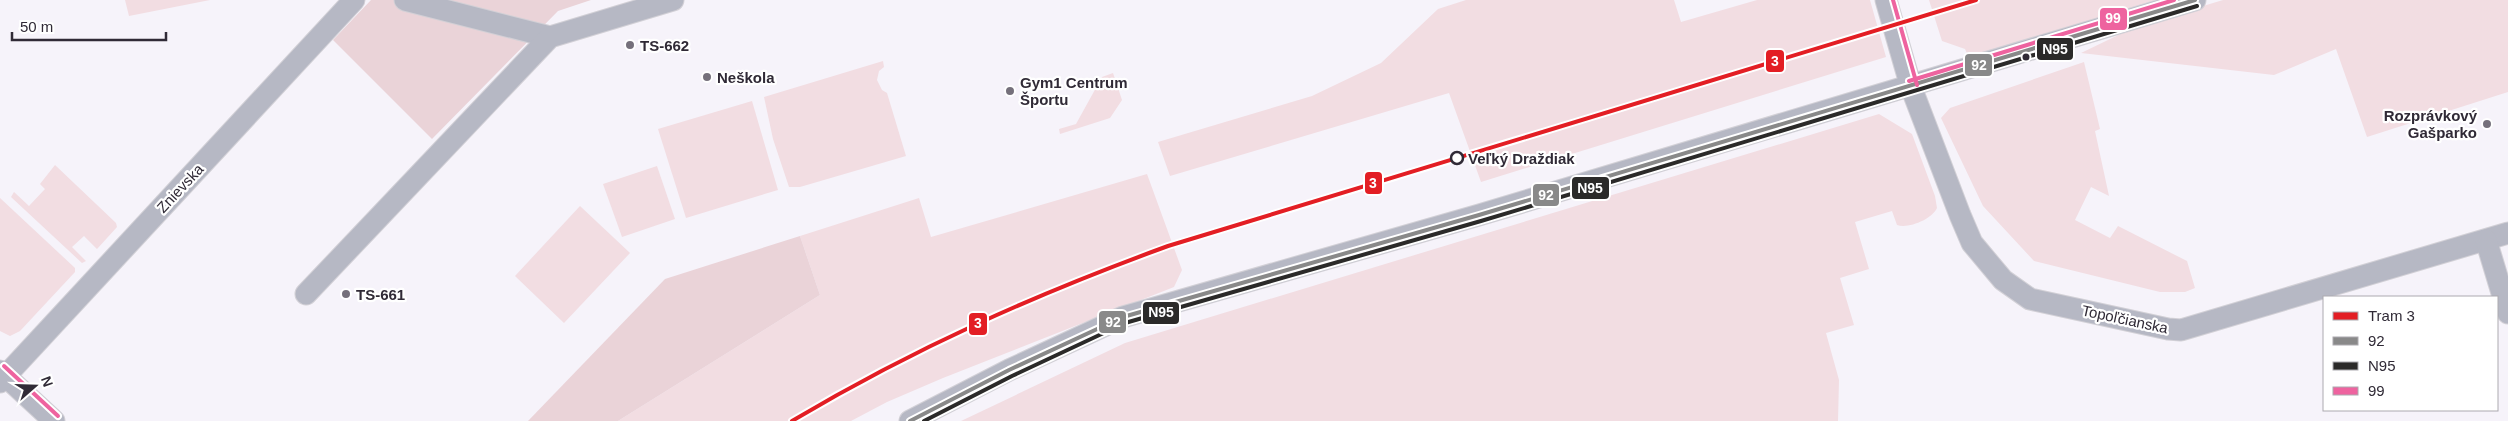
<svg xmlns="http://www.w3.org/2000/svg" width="2508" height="421" viewBox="0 0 2508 421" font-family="Arial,sans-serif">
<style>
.green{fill:#f2dde2}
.forest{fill:#ead3d8}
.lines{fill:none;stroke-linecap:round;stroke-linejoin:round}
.minor-casing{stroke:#d2d0d6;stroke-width:23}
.minor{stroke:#b6b8c4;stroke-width:21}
.bus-1-casing{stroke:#fff;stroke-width:8}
.bus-2-casing{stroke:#fff;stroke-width:8}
.bus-3-casing{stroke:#fff;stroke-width:8}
.bus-1{stroke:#898989;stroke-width:4}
.bus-2{stroke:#2b2a29;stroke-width:4}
.bus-3{stroke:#ee639f;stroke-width:4}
.tram-1-casing{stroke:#fff;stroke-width:8}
.tram-1{stroke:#e31e24;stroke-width:4}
.poi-dot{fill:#75707b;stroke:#fff;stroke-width:2}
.bus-dot{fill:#302a36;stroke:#fff;stroke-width:2}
.stop-dot{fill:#fff;stroke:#302a36;stroke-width:2.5}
.labels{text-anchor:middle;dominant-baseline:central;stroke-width:4.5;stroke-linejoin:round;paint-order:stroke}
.poi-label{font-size:15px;font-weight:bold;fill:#302a36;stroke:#fff;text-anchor:start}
.stop-label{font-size:15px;font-weight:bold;fill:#302a36;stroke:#fff;text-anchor:start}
.street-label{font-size:15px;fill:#302a36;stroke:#fff}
.line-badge{stroke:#fff;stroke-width:2}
.badge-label{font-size:14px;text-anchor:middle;font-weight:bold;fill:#fff}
</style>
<rect width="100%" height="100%" fill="#f6f3fa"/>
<g class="green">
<path d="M125,0h85l-81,16z"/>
<path d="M1466,0h208l7,22 76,-22h113l16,57 -405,125 -32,-89 -279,83 -12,-34 154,-46 69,-33 57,-54z"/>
<path d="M1929,0h227l-187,58 -4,-9 -23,-8z"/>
<path d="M2223,0h285v92l-141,45 -31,-88 -62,26 -193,-22 56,-27z"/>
<path d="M883,61l1,6 -5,4 -2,9 5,10 5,3 19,63 -106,31h-11l-16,-48 -9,-42z"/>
<path d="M2084,62l16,67 -5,2 14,65 -18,-9 -16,33 35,18 8,-12 69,35 8,27 -10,4h-25l-126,-31 -51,-55 -42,-88 9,-10z"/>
<path d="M1113,73l9,27 -12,18 -50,16 -1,-5 17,-5 26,-47z"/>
<path d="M752,101l26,89 -92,28 -28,-89z"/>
<path d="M1879,114l33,20 23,62 2,12c-5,11 -28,21 -40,17l-5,-14 -37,11 14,47 -29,9 14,47 -28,8 13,47 -1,41h-877l164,-78z"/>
<path d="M55,165l61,58 1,4 -20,22 -13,-13 -12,11 14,14 -4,2 -71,-66 3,-5 15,14 16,-17 -5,-5z"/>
<path d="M657,166l18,53 -53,18 -19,-53z"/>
<path d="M1147,174l35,96 -8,17 -231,91 -56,24 -36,19h-233l202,-126 -20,-59 119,-38 12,39z"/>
<path d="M0,198l75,70v4l-55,59 -10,5 -10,-5z"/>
<path d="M580,206l50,47 -66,70 -49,-47z"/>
</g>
<g class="forest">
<path d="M371,0h220l-33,11 -126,128 -99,-99z"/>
<path d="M800,236l20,59 -202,126h-90l137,-142z"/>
</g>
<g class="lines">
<g class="minor-casing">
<g id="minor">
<path d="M405,0l145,37"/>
<path d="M1886,0l25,87 49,128 12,28 31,37 27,19 138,30 13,1 327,-97"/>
<path d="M2486,240l22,73"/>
<path d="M306,294l244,-257 123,-37"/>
<path d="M0,371l54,50"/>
<path d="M0,382l354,-382"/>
<path d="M910,421l99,-51 114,-53 356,-102 716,-215"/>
</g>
</g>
<use href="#minor" class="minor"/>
<g class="bus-1-casing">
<path id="bus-1" d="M910,421l99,-51 114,-53 356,-102 716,-215"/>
</g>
<g class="bus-2-casing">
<path id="bus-2" d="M924,421l88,-45 113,-53 356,-102 716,-215"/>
</g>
<g class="bus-3-casing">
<g id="bus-3">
<path d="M1893,0l24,85"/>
<path d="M1909,81l265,-81"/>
<path d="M4,366l54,50"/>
</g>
</g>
<use href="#bus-1" class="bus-1"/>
<use href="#bus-2" class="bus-2"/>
<use href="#bus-3" class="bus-3"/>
<g class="tram-1-casing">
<path id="tram-1" d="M792,421c123,-73 242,-126 376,-175l808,-246"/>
</g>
<use href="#tram-1" class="tram-1"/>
</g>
<g class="poi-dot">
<circle cx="630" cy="45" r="5"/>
<circle cx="707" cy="77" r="5"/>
<circle cx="1010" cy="91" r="5"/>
<circle cx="2487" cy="124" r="5"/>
<circle cx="346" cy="294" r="5"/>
</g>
<circle class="bus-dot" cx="2026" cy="57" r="4.5"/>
<circle class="stop-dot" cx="1457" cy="158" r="6"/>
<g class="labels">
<g class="poi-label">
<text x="640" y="45">TS-662</text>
<text x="717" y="77">Neškola</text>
<text x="1020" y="82">Gym1 Centrum<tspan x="1020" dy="17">Športu</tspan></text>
<text x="2477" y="115" text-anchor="end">Rozprávkový<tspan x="2477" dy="17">Gašparko</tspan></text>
<text x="356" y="294">TS-661</text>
</g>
<g class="stop-label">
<text x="1468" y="158">Veľký Draždiak</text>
</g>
<g class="street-label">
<text transform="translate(180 188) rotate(-47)">Znievska</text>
<text transform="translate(2125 319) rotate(12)">Topoľčianska</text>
</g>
</g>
<g class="line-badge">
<rect x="2099" y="7" width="29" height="24" rx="5" fill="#ee639f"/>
<rect x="2036" y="37" width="38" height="24" rx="5" fill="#2b2a29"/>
<rect x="1765" y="49" width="20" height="24" rx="5" fill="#e31e24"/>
<rect x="1964" y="53" width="29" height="24" rx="5" fill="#898989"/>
<rect x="1364" y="171" width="19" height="24" rx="5" fill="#e31e24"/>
<rect x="1571" y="176" width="39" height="24" rx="5" fill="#2b2a29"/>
<rect x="1532" y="183" width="28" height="24" rx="5" fill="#898989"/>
<rect x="1142" y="301" width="38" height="24" rx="5" fill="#2b2a29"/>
<rect x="1098" y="310" width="29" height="24" rx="5" fill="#898989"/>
<rect x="968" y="312" width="20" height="24" rx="5" fill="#e31e24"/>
</g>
<g class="badge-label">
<text x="2113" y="23">99</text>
<text x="2055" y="54">N95</text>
<text x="1775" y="66">3</text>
<text x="1979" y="70">92</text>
<text x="1373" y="188">3</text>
<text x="1590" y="193">N95</text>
<text x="1546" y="200">92</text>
<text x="1161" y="317">N95</text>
<text x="1113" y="327">92</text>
<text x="978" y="328">3</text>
</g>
<rect x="2323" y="296" width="175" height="115" fill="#ffffff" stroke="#acaaaf"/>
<rect x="2333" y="312" width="25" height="8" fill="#e31e24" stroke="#acaaaf"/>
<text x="2368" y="321" font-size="15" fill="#302a36">Tram 3</text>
<rect x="2333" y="337" width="25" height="8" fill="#898989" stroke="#acaaaf"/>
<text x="2368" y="346" font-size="15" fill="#302a36">92</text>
<rect x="2333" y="362" width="25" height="8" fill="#2b2a29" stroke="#acaaaf"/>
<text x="2368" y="371" font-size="15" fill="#302a36">N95</text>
<rect x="2333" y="387" width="25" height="8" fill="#ee639f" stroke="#acaaaf"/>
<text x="2368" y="396" font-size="15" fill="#302a36">99</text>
<g transform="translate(35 386) rotate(70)" stroke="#ffffff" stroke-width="4" paint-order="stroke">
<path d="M0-4L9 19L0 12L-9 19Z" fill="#302a36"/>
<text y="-8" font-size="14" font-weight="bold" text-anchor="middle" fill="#302a36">N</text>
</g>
<path d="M12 32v8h154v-8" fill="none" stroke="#302a36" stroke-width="2.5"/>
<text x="20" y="32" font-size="15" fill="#302a36" stroke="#ffffff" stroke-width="4" paint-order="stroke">50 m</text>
</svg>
